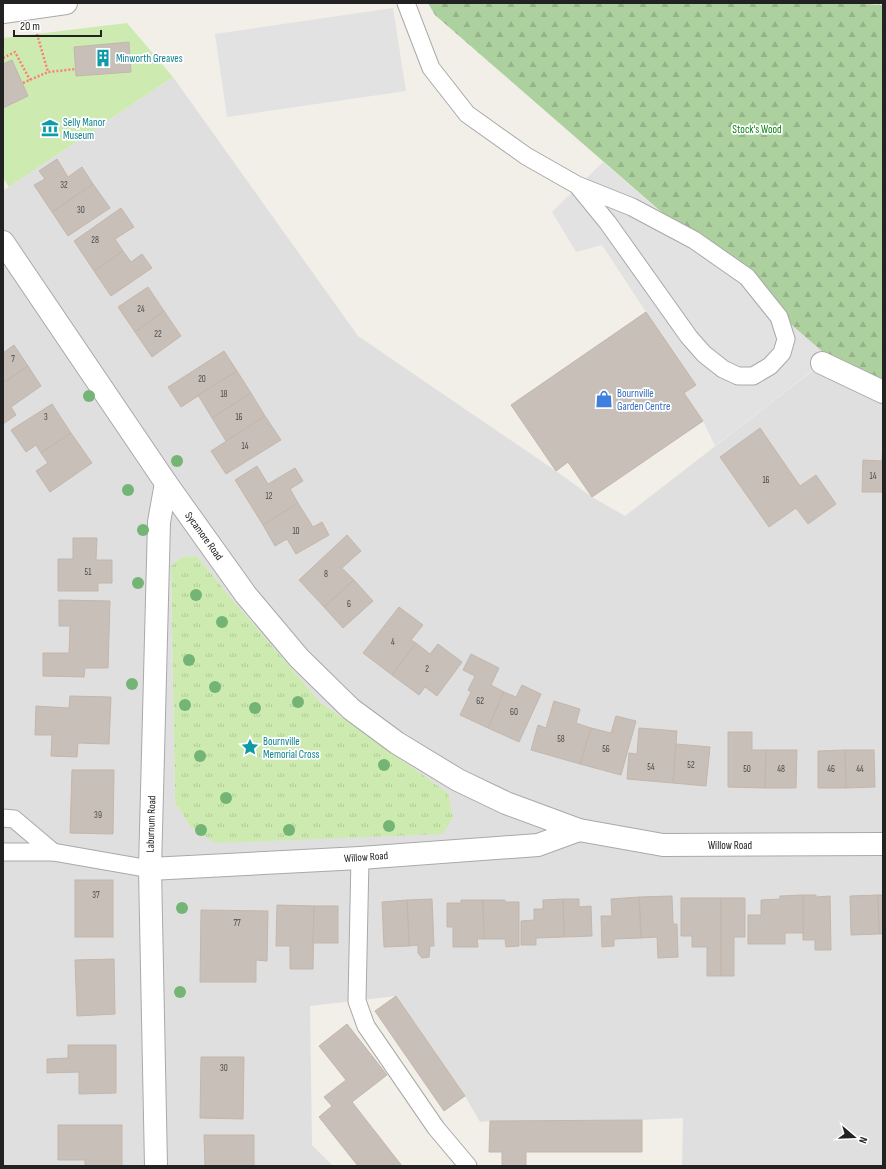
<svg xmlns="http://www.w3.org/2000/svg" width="886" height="1169" viewBox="0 0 886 1169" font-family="'Sofia Sans Condensed',sans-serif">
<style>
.residential{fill:#e0dfdf;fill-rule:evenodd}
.grass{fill:url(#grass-tufts)}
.forest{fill:url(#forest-firs)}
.garden{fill:#cdebb0}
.parking{fill:#e2e2e2}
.building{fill:#c7bfb8;stroke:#c4b6ab}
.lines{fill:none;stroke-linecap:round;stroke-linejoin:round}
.service-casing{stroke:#a9a9a9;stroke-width:19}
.minor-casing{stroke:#a9a9a9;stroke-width:24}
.path{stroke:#fa8072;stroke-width:2.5;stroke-dasharray:2 2;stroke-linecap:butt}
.service{stroke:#fff;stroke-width:17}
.minor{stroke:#fff;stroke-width:22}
.tree{fill:#74b475}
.labels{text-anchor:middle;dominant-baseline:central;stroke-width:3.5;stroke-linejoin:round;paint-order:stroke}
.number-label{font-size:9px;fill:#4b4948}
.culture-label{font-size:11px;fill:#0d838f;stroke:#fff;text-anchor:start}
.park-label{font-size:11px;fill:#0c8416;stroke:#fff}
.shop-label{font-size:11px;fill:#366cbe;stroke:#fff;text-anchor:start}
.street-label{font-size:11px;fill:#222;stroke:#fff}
</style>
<defs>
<pattern id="grass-tufts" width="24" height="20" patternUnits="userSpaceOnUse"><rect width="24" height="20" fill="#cdebb0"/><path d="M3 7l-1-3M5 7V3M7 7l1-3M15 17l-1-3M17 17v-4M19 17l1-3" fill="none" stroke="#b0c997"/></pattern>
<pattern id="forest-firs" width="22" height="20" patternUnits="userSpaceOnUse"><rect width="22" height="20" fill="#add19e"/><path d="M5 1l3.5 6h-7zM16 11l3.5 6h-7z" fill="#95b388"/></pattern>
</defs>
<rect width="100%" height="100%" fill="#f2efe9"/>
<path class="residential" d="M173,77l185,259 198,135 36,26 33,19 194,-150 64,30v770h-201l1,-48 -41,2 -152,1 -10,1 -15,-26 -69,-100 -86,10 2,139 21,21h-330v-975zM197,556l34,42 89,104 128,91 -258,33 -15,-23 -4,-236 11,-10z"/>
<path class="grass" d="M197,556l34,42 89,104 128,91 5,24 -10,17 -228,9 -25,-17 -15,-23 -4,-237 11,-9z"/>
<path class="forest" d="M428,3h418l37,2v378l-55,-26 -393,-342z"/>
<path class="garden" d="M127,23l46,54 -164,110 -6,-9v-140z"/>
<g class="parking">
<path d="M393,8l13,83 -179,26 -12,-83z"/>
<path d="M603,162l220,190 -1,11 -107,83 -12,-25 -19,-28 12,-9 -50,-72 -44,-67 -26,7 -24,-40z"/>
</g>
<g class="building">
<path d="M129,42l2,30 -55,4 -2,-29z"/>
<path d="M12,60l16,36 -25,12v-44z"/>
<path d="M57,159l11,18 14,-10 11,17 -41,28 -18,-27 11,-6 -6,-8z"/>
<path d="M93,184l17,24 -42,28 -16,-24z"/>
<path d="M121,208l13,19 -19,12 8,12 -29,20 -20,-30z"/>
<path d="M123,251l8,11 11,-8 10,14 -41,28 -17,-25z"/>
<path d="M148,287l16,24 -29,21 -17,-25z"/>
<path d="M164,311l17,25 -29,21 -17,-25z"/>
<path d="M646,312l50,73 -12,8 19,28 -111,76 -24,-35 -12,9 -45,-66z"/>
<path d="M14,345l14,21 -25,17v-30z"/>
<path d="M224,351l13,20 -56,36 -13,-20z"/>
<path d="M28,366l13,20 -30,21 5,8 -13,9v-41z"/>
<path d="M237,371l14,22 -39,25 -14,-23z"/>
<path d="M251,393l14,23 -39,25 -14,-23z"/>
<path d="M52,404l19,29 -30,20 -5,-8 -10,7 -15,-22z"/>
<path d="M265,416l16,24 -55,34 -15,-23z"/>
<path d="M760,428l40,58 16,-11 20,29 -28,20 -12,-16 -27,19 -49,-70z"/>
<path d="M71,433l21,30 -42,29 -14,-21 12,-8 -7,-10z"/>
<path d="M883,442v50h-21l1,-32 19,1z"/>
<path d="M257,466l11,18 27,-16 8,13 -13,8 8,14 -35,22 -28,-45z"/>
<path d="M298,503l15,24 9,-5 7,13 -33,19 -9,-15 -12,7 -12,-21z"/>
<path d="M347,535l14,16 -19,17 12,12 -30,27 -25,-27z"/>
<path d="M73,538h24l-1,22h16v23h-14v8h-40v-32h15z"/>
<path d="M354,580l19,21 -30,27 -19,-21z"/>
<path d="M59,600l51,1 -2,67h-23l-1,9 -41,-1v-23h26l1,-27h-11z"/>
<path d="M399,607l24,18 -12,15 5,3 -24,32 -29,-22z"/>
<path d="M416,643l14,11 8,-10 24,18 -25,34 -12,-9 -6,8 -27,-20z"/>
<path d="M471,654l28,14 -8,17 13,7 -16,36 -28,-13 11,-23 -3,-2 7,-14 -12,-6z"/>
<path d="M522,685l19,9 -22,48 -31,-14 16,-36 12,5z"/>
<path d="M70,696l41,1 -2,47 -31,-1 -1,14 -26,-1 1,-21h-17l1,-29 33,2z"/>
<path d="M554,701l26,8 -4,14 15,5 -11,36 -49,-14 7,-25 8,3z"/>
<path d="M616,716l20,5 -15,54 -41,-11 11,-36 20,5z"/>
<path d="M639,728l38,3 -4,52 -46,-4 2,-26 8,1z"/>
<path d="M728,732h24v18h14l-1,38 -37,-1z"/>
<path d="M676,744l34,3 -4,39 -33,-3z"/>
<path d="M766,750h31l-1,38h-31z"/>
<path d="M845,750h29l1,37 -29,1z"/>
<path d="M845,750l1,38h-28v-37z"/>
<path d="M72,770h42l-1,64 -43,-1z"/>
<rect x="75" y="880" width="38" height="57"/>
<path d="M803,895h13v2l14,-1 1,54h-16v-10h-12z"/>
<path d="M803,895v38h-18v11h-37v-29h13v-15l19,-1v-3z"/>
<path d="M878,895h5v39h-4z"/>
<path d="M878,895l1,39 -28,1 -1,-39z"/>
<path d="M672,896l1,28h4l1,33 -20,1 -1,-21 -16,1 -2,-41z"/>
<path d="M639,897l2,41 -27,1v7l-12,1 -1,-31h11l-1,-17z"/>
<path d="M681,898h40v78h-14v-29h-15v-11h-11z"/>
<path d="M721,898h24v39h-11v39h-13z"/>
<path d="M432,899l2,47h-4l-1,11 -7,1 -4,-5v-8l-9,1 -2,-46z"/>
<path d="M563,899h16v8l12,-1 1,30 -28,1z"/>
<path d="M563,899l1,38 -28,1v7h-15v-24l13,-1v-11h9v-9z"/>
<path d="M407,900l2,46 -25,1 -2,-45z"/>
<path d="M461,900h22l1,39h-7l1,8h-25v-20h-6v-24h14z"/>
<path d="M483,900h22v2h14v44l-13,1 -1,-8h-21z"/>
<path d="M277,905l37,1 -1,63h-23v-23h-14z"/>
<path d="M314,906h24v37h-25z"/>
<path d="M201,910l67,1 -1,50 -11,-1v22h-56z"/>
<path d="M114,959l1,55 -38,2 -2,-56z"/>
<path d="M396,996l69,100 -21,15 -69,-100z"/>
<path d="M347,1024l40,51 -35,27 50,64h-44l-39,-49 13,-11 -8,-9 22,-17 -27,-34z"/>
<path d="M68,1045h48v48l-37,1v-22l-32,1v-14l21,-1z"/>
<path d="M201,1057h43l-1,62 -43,-1z"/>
<path d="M642,1120v32h-116v14h-24v-14h-13l1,-31z"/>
<path d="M58,1125h64v41h-37v-6h-27z"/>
<path d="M204,1135h50v31h-49z"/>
</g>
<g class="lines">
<g class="service-casing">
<g id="service">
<path d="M406,3l25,65 36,46 59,42 51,29 55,22 62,33 53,37 32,40 7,22 -4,14 -12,13 -17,10h-15l-15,-7 -19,-15 -15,-17 -81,-114 -31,-38"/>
<path d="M3,818l11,1 39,33"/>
<path d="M3,852h50l97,17"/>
<path d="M360,858l-3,143 9,25 70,102 32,38"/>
</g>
</g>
<g class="minor-casing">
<g id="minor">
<path d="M3,12l63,-9"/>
<path d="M3,242l163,241 80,112 53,63 52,51 46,34 61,37 48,23 73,27 84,15 220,-1"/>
<path d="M822,363l61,29"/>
<path d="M150,869l210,-11 178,-13 41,-15"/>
<path d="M156,1166l-6,-297 9,-347 7,-39"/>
</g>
</g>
<g class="path">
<path d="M878,3h5"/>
<path d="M37,34l11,38 28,-3"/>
<path d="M3,58l12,-6 15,28"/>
<path d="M23,83l25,-11"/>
</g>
<use href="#service" class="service"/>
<use href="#minor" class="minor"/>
</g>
<g class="tree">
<circle cx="89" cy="396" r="6"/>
<circle cx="177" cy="461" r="6"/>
<circle cx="128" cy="490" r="6"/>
<circle cx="143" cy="530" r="6"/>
<circle cx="138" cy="583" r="6"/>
<circle cx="196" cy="595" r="6"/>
<circle cx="222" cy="622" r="6"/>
<circle cx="189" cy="660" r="6"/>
<circle cx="132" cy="684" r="6"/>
<circle cx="215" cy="687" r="6"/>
<circle cx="298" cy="702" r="6"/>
<circle cx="185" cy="705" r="6"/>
<circle cx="255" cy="708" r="6"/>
<circle cx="200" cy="756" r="6"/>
<circle cx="384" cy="765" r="6"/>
<circle cx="226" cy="798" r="6"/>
<circle cx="389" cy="826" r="6"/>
<circle cx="201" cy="830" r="6"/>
<circle cx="289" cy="830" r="6"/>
<circle cx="182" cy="908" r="6"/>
<circle cx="180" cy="992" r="6"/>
</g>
<defs>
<g id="building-bare" transform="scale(1.38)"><path d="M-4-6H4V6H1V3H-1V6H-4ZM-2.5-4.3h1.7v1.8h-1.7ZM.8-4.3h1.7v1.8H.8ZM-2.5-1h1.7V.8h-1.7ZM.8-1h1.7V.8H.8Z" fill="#0f9aa8" stroke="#fff" stroke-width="2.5" paint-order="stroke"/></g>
<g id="museum-bare" transform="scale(1.38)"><path d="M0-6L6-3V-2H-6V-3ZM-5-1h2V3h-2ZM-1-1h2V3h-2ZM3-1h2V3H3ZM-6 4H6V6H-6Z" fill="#0f9aa8" stroke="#fff" stroke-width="2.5" paint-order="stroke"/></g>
<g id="shop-bare" transform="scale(1.38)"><path d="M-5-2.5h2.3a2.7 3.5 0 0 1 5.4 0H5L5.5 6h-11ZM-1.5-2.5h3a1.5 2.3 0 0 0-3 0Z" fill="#3f7fe0" stroke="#fff" stroke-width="2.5" paint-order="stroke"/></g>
<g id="sight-bare" transform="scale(1.38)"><path d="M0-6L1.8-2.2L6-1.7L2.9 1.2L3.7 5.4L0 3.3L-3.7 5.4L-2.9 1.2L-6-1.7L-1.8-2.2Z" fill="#0f9aa8" stroke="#fff" stroke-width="2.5" paint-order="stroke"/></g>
</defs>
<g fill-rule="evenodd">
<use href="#building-bare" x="103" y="58"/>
<use href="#museum-bare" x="50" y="128"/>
<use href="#shop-bare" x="604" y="399"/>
<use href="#sight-bare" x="250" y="747"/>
</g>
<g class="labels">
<g class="number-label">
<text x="64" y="185">32</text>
<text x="81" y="210">30</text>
<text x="95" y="240">28</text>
<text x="141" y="309">24</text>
<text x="158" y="334">22</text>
<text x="13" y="359">7</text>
<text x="202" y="379">20</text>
<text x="224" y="394">18</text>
<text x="46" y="417">3</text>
<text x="239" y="417">16</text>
<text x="245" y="446">14</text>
<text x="873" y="476">14</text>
<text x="766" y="480">16</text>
<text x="269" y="496">12</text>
<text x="296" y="531">10</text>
<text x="88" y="572">51</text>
<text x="326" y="574">8</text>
<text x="349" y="604">6</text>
<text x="393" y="642">4</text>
<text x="427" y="669">2</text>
<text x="480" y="701">62</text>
<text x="514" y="712">60</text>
<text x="561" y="739">58</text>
<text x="606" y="749">56</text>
<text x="691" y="765">52</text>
<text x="651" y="767">54</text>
<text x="747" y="769">50</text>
<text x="781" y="769">48</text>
<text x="831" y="769">46</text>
<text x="860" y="769">44</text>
<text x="98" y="815">39</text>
<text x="96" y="895">37</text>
<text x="237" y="923">77</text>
<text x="224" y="1068">30</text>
</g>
<g class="culture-label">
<text x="116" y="58">Minworth Greaves</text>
<text x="63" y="122">Selly Manor<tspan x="63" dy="13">Museum</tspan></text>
<text x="263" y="741">Bournville<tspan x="263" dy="13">Memorial Cross</tspan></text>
</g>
<g class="park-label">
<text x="757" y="129">Stock's Wood</text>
</g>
<g class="shop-label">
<text x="617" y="393">Bournville<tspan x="617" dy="13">Garden Centre</tspan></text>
</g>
<g class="street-label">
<text transform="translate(204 536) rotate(54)">Sycamore Road</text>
<text transform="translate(151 824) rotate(-88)">Laburnum Road</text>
<text x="730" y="845">Willow Road</text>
<text transform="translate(366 857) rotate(-4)">Willow Road</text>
</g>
</g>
<rect width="886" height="1169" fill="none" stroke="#222222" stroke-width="8"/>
<g transform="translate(854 1137) rotate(109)" stroke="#ffffff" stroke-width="3" paint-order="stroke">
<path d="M0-3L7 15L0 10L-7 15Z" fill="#222222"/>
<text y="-6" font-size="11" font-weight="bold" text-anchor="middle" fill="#222222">N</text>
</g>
<path d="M14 30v6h87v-6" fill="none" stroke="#222222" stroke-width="2"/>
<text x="20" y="30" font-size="12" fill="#222222" stroke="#ffffff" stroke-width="3" paint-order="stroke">20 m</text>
</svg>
